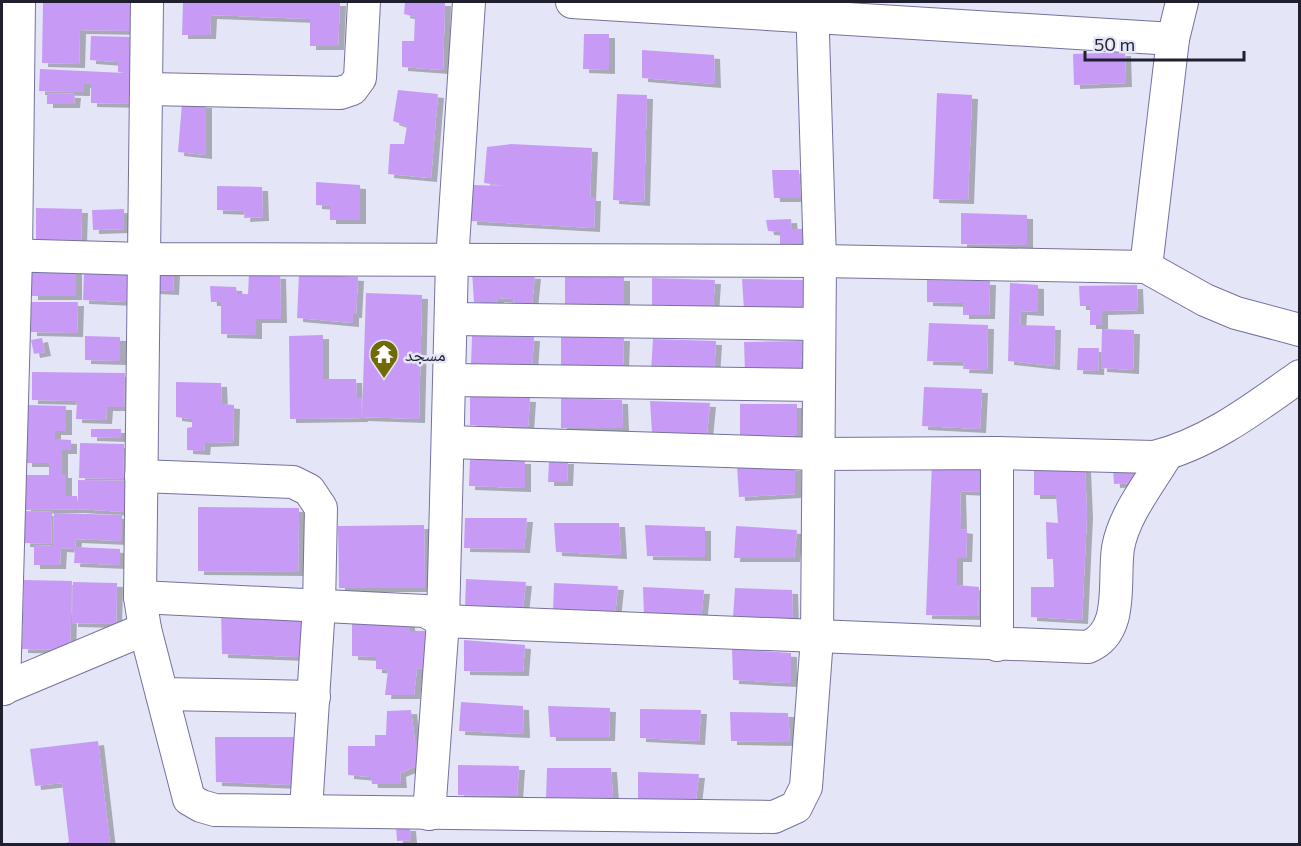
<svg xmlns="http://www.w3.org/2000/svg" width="1301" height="846" viewBox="0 0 1301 846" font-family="Commissioner,'Noto Naskh Arabic',sans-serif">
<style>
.building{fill:#c79bf5;filter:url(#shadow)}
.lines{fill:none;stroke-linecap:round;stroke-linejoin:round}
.minor-casing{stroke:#74729d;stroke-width:34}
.minor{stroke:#fff;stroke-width:32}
.labels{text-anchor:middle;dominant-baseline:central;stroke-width:5;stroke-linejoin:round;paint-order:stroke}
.poi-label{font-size:18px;fill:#201f30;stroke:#e5e5f8;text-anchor:start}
</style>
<defs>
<filter id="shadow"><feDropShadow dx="6" dy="4" stdDeviation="0" flood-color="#0004"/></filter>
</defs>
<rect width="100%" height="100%" fill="#e5e5f8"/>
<g class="building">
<path d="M43,2h96l-1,29 -58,-1 -1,34 -37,-1z"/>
<path d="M183,2h157l-2,44h-28v-27l-99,-4 -1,20h-28z"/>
<path d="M405,2h40l-2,68 -41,-3v-26h12l1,-24 -11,-3z"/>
<path d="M584,34h25v36l-26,-1z"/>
<path d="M91,36l43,1 4,67 -47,-1v-19h-7v8l-45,-1 1,-22 85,4 -7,-1v-10l-28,-2z"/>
<path d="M642,50l72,5 1,29 -73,-6z"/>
<path d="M1125,52l1,31 -52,2 -1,-31z"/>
<path d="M398,90l40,4 -7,84 -43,-4 2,-30h14l3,-18 -14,-5z"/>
<path d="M47,93l28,1 -1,10h-27z"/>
<path d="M937,93l35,2 -4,105 -35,-1z"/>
<path d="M617,94l30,1 -3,107 -31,-2z"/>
<path d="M182,103l24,1v51l-28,-3z"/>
<path d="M511,144l81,4 -2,49h5l-1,31 -123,-7v-36l34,1 -21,-3 3,-36z"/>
<path d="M772,170h27l2,28h-27z"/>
<path d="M316,182l44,3v35h-30v-14l-14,-1z"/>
<path d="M217,186l45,1 1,30 -19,1 1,-7 -28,-1z"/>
<path d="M36,208l46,1 -1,31 -45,-1z"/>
<path d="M124,209v20l-31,1 -1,-20z"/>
<path d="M961,213l66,2v30l-66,-1z"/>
<path d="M791,219l1,10h10v16l-22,-1v-12l-12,-1 -2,-11z"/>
<path d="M32,267l44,1v28h-44z"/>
<path d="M84,271l46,1 -1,30 -46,-2z"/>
<path d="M154,271l20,1 -1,19 -20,-1z"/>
<path d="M472,271l63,4 -3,29h-17l-2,-5 -15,-1 -2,6 -22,-2z"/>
<path d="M249,273l31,2 1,44h-25v16l-35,-1v-32h-10l-1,-16 26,1 1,7h11z"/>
<path d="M299,274l59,3 -2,37h-3v9l-56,-5z"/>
<path d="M565,276l59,1v31l-59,-3z"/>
<path d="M652,278l63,2 -2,30h-61z"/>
<path d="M742,279l63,1 -3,32 -58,-2z"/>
<path d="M927,280l63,1 -1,34h-26v-12l-36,-1z"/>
<path d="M1010,283l28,2v27l-17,-1 -1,14 35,1 -1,40 -46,-5z"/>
<path d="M1137,285l1,25 -36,1v14h-12v-19h-10l-1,-20z"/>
<path d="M366,293l56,2 -3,124 -57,-2z"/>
<path d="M31,302h47l-1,31 -46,-1z"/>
<path d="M929,323l59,2 -1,45 -24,-1 1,-7 -37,-1z"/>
<path d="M1102,329l32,1 -1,40 -32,-2z"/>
<path d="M323,335v44h33l1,18h4l1,21 -72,1 -1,-83z"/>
<path d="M85,336l35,1v24l-35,-1z"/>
<path d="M472,336l62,1 -2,30 -61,-2z"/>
<path d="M561,336l63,1 -1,28 -62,2z"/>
<path d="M42,338l3,14 -11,2 -3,-14z"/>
<path d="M653,339l63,2 -2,32 -63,-2z"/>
<path d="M803,341l-3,31h-55l-1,-30z"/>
<path d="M1078,348h21l-1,23 -21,-1z"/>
<path d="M32,372l93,1 -1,34h-17l-1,13 -30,-1 1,-18 -45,-1z"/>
<path d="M176,382l45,1 1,21 12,1 -1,37 -28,1 -1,8 -17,-1v-22l5,-1v-8l-16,-2z"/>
<path d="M924,387l58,2 -2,40 -58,-3z"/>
<path d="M470,396l60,2 -2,29 -58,-2z"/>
<path d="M561,398l61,2 1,28h-62z"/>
<path d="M650,401l60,2 -3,31 -55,-1z"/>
<path d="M740,404h57v31l-57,1z"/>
<path d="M27,405l39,1v25h-11v8l16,1v10h-9v24h4v22h11l1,8v-24l48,1 -1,31 -47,-3 -53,1v-35h24v-12h-23z"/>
<path d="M91,429h30v9l-30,-1z"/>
<path d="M80,443l44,1 -1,35 -44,-1z"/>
<path d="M470,460h55v28l-56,-2z"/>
<path d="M549,460h19l-1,22h-19z"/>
<path d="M932,462l51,3 1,27 -24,-1 1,38 6,1 -1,28h-9v27l22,2 -1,29 -52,-1z"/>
<path d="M1034,465l51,2 2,47 -5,106 -51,-3v-30h23l-1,-28h-6l-1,-37 12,1 -2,-28h-22z"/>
<path d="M737,466l58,1v27l-56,3z"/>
<path d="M1133,467l1,16 -20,1 -1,-16z"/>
<path d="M198,507l101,1 -1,64 -100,-1z"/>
<path d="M25,511l27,1 -1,32 -27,-1z"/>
<path d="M54,513l68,2v26l-46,-2 -1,8 45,2v16l-46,-2 1,-14 -14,-1 -1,17h-26v-20l19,1z"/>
<path d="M465,518h62l-3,31 -60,-1z"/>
<path d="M554,523h65l2,32 -65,-3z"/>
<path d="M424,525l1,63h-86l-1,-62z"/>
<path d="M645,525l60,2v30l-58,-1z"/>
<path d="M736,526l61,4 -3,28h-60z"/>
<path d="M466,579l60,3 -3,27h-58z"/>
<path d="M24,580l48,1 -2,69 -48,-1z"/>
<path d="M73,582l44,1 -1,41 -44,-1z"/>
<path d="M554,583l64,3 -3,29 -62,-4z"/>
<path d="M643,587l61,3 -3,30 -57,-3z"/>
<path d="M735,588l57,2 1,31 -60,-4z"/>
<path d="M221,610l81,1 -2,46 -78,-3z"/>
<path d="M379,618l29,1 2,12h16l2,39 -11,-2 -3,27h-29l3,-25 -12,-1v-12l-24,-1v-33l27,2z"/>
<path d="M464,640l61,5 -2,27 -59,-1z"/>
<path d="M732,649l59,4v30l-58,-3z"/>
<path d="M461,702l62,4 1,28 -65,-3z"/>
<path d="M548,706l62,2 -1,29h-59z"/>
<path d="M640,709l61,1 -2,31 -59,-3z"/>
<path d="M411,710l4,32 8,1 -1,21 -22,9 1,11h-29l-1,-7 -23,-2v-29h27v-11h11l1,-24z"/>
<path d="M730,712l58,1 2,29 -59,-1z"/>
<path d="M215,737h81l-1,48 -79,-3z"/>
<path d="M98,741l12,103h-48l7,-2 -7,-59 -27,3 -5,-37z"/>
<path d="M458,765l61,1 -2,30 -59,-1z"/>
<path d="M547,768h64l2,30 -67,1z"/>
<path d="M638,772l61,2 -3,26h-58z"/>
<path d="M396,827h14l1,13 -14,1z"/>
</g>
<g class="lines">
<g class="minor-casing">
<g id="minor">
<path d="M147,2l-7,595 5,32 44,170 12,7 14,4 559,7 22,-10 10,-20 11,-149 3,-377 -8,-259"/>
<path d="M572,2l601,37 9,-37"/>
<path d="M148,89l192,4 12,-4 8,-11 4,-76"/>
<path d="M2,255l141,4 677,2 326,6 59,33 31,13 64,17"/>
<path d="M1146,267l27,-228"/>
<path d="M452,319l366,5"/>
<path d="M450,380l368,5"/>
<path d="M449,442l369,12 179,-1 157,4c54,-13 101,-49 146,-81"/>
<path d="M141,476l152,6 16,8 12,18 -2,98 -13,204"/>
<path d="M140,597l285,14 18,10 645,26c37,-15 25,-66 30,-99 6,-34 32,-65 49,-94"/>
<path d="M997,645v-192"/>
<path d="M2,689l143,-60"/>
<path d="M4,689l12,-433 3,-254"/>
<path d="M162,694l152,3"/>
<path d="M429,814l14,-193 9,-360 17,-259"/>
</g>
</g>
<use href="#minor" class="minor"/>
</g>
<defs>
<g id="temple-pin" transform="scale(1.5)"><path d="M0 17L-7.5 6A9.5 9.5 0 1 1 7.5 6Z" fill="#716b07" stroke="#e5e5f8"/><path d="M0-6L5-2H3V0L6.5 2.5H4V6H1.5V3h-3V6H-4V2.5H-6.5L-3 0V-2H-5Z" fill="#fff"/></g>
</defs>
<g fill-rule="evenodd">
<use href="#temple-pin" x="384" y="354"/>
</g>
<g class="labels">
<g class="poi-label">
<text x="405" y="354">مسجد</text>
</g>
</g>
<rect width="1301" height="846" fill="none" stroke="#201f30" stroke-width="6"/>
<path d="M1085 51v9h159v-9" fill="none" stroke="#201f30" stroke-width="3"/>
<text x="1094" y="51" font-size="18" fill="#201f30" stroke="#e5e5f8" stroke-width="4.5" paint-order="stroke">50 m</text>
</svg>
